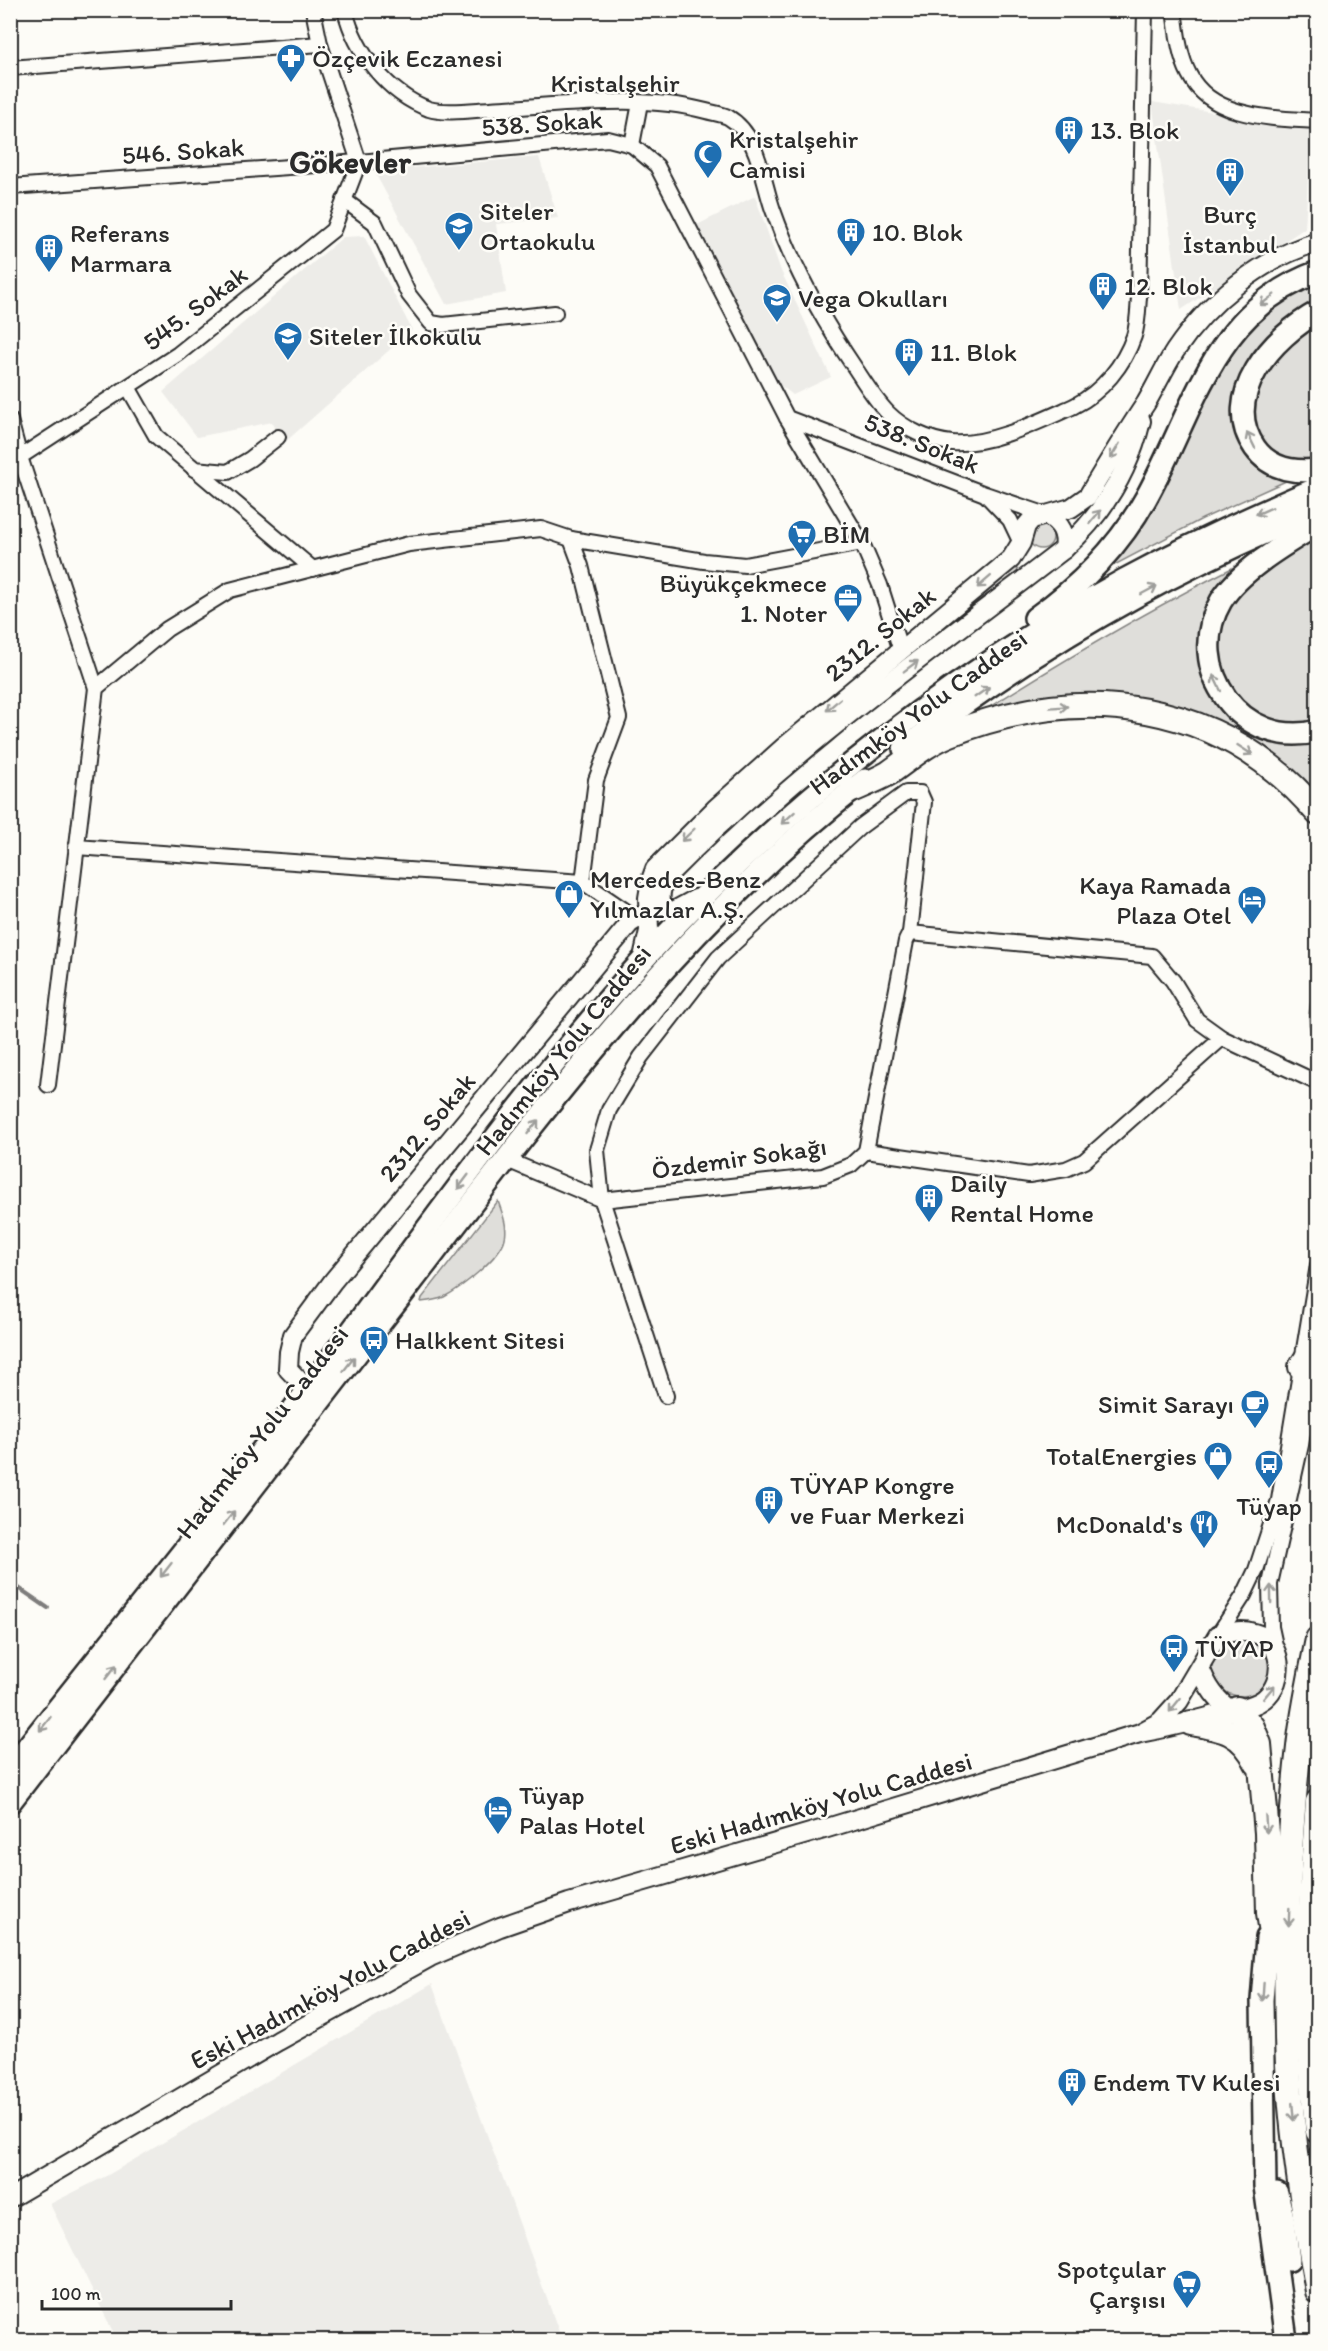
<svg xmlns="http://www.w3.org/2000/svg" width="1328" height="2351" viewBox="0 0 1328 2351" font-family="Itim,sans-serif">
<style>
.built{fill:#edece8}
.green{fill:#dfdeda;stroke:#858482;stroke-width:1.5}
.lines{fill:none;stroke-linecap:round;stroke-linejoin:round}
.stream{stroke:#7e7d7b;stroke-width:4}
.street-casing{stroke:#2b2b2b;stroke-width:18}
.secondary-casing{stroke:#2b2b2b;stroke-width:22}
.primary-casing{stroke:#2b2b2b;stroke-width:26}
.highway-casing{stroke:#2b2b2b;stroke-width:28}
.street{stroke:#fdfcf7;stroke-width:14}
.secondary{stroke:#fdfcf7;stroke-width:18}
.primary{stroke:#fdfcf7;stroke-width:21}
.highway{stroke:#fdfcf7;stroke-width:24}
.oneway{stroke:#9e9e9b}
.labels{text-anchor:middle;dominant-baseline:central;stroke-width:5;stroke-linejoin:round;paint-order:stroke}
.poi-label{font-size:26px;fill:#2b2b2b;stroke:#fdfcf7;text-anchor:start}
.street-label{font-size:26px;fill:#2b2b2b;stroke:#fdfcf7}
.district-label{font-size:32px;font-weight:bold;fill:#2b2b2b;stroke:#fdfcf7}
</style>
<rect width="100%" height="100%" fill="#fdfcf7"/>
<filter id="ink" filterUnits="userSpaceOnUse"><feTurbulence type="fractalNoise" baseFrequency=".0167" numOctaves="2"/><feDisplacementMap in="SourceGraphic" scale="12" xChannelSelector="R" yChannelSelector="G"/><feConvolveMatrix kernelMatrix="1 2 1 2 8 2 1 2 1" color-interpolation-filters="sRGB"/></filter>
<g filter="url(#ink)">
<g class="built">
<path d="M1152,102l159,26 -6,100 -124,82z"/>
<path d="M539,157l19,61 -62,6 10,69 -60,11 -72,-133z"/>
<path d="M755,196l26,75 50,106 -38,18 -13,-10 -85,-159z"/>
<path d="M364,236l48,94 -128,113 -12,-21 -75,15 -34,-45 180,-155z"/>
<path d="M432,1984l130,356h-445l-67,-136 58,-29z"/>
</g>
<g class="green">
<path d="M1317,282v21l-58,49 -12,102 19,18 22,8 -86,39 -97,51 116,-207 35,-43 28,-21z"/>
<path d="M1317,321v140l-38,-1 -24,-24 -5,-32 6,-19 27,-39z"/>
<circle cx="1041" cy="537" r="12"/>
<path d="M1317,535v188l-26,3 -40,-13 -30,-38 -5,-28 4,-25 10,-20 18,-21z"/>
<path d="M1246,561l-36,46 15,104 92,27v62l-123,-87h-208l2,-5c84,-53 169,-103 258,-147z"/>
<path d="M1014,565l6,8 -90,66z"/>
<path d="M1317,974v68c-16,-18 -4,-46 0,-68z"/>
<path d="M498,1201c4,12 10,25 7,37 -4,19 -44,50 -61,59 -7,3 -15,4 -23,5l1,-4z"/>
<circle cx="1241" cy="1667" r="29"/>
</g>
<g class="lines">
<path class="stream" d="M10,1582l38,26"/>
<g class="street-casing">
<g id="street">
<path d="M313,10l7,34 39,118"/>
<path d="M345,10c10,42 43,84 84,99 15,5 44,1 61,0 67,-3 152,-16 216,2 7,2 16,3 22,6 31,18 34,62 45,93 20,57 48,108 82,158 10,15 20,32 33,45 16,16 42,28 64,30 38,3 88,-22 122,-37 28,-14 50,-41 60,-70 4,-12 4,-27 5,-39l6,-287"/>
<path d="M1174,10c3,21 5,45 15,64 22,45 85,44 129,47"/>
<path d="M10,68l310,-24"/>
<path d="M632,145l8,-42"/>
<path d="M10,187l349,-25 249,-23 24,6 25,21 130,252 198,76 62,21"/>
<path d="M344,200l31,23 34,72 22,28 12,2 112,-12"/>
<path d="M128,387l28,49 157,133"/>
<path d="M787,418l75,125 18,42 21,66"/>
<path d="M10,420l10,37"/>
<path d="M194,469l34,3 22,-13 28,-22"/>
<path d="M987,496l23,24 11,23"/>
<path d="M96,688l-76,-231 158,-103 155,-124 26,-68"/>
<path d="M76,847l507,35 53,36"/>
<path d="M583,882l13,-102 23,-62 -38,-152 -10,-27 133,22 41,4 117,-22"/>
<path d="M48,1085l48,-397 71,-59 63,-39 179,-46 132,-15 30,10"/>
<path d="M866,1151l163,24 37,-6 18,-8 138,-123"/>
<path d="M507,1160l95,40 221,-24 28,-11 15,-14 40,-210 4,-8"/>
<path d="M666,1396l-64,-196 -5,-50 12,-40 32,-53 77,-99 142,-131 46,-34h14l4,9 -14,131 242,23 21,25 24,39 25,18 96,45"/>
<path d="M1218,1635l26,-40 12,-25 23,-70 39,-235"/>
<path d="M1276,1650l-5,-23 -1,-43 31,-139 15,-92"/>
</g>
</g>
<g class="secondary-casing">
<g id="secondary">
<path d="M1047,515c13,8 20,18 17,34"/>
<path d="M696,899l-24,13 -10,-6c-4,-14 1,-23 9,-34 119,-121 259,-220 393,-323 38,-34 65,-78 77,-128"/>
<path d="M642,962l7,-31 -1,-33 3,-18 4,-11 60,-60 68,-61 228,-189 10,-16 5,-17 6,-7 39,-11 17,-12c19,-32 38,-63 58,-93 10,-17 18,-35 29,-52 33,-49 86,-93 143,-109"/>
<path d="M308,1390l-20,-21 1,-17 4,-17 40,-54 297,-358 28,-17"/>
<path d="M1200,1667c6,18 16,33 32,44"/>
<path d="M10,2198l268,-157 152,-84 70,-30 69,-24 255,-74 316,-96c32,-6 59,-13 90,-22 11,-3 24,-4 34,-12 22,-18 20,-58 -10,-66 -13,-4 -23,-1 -36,2l-39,66 -19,21 -20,11"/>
</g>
</g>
<g class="primary-casing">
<g id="primary">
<path d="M1318,312c-45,24 -99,85 -63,136 15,21 38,25 63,22"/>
<path d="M1318,524c-31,19 -78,46 -97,77 -39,67 21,150 97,130"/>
<path d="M1035,618c45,-32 84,-71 111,-120 49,-88 66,-188 172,-226"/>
<path d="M904,749c125,-98 266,-179 414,-239"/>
<path d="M10,1769c100,-128 204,-252 300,-382 115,-154 226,-314 358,-454 132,-139 288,-260 456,-353 63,-34 128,-64 194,-92"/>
<path d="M10,1802c133,-172 266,-344 398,-515 139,-181 276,-366 457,-507"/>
<path d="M1267,1938l-5,62 3,186 21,154"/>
<path d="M1277,2193l7,29 5,38"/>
</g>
</g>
<g class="highway-casing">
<g id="highway">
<path d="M852,790c12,-5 25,-10 37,-17 20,-14 38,-30 61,-39 133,-52 272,-35 368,79"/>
<path d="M1301,1367l17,-26"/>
<path d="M1318,1639c-7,36 -15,72 -19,108 -11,96 -14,195 -12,291 2,85 16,170 31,253"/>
<path d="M1237,1709l15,18 7,17 8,89 2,80 7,47"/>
<path d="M1191,1723c31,5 51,8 66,40"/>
<path d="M1318,1802c-9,109 -15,221 0,329"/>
</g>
</g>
<use href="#street" class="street"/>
<use href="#secondary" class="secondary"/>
<use href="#primary" class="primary"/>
<use href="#highway" class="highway"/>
</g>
<defs><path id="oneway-shaft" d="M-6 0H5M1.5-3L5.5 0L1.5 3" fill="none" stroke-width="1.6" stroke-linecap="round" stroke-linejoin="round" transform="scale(1.5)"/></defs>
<g class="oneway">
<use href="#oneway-shaft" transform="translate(1267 300) rotate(143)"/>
<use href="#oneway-shaft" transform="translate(1251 440) rotate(-116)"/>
<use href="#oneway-shaft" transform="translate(1115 451) rotate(121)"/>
<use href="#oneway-shaft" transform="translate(1264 511) rotate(156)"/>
<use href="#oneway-shaft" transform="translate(1095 517) rotate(-50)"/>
<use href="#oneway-shaft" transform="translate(984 582) rotate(139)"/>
<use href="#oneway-shaft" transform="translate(1149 590) rotate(-28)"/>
<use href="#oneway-shaft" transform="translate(911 666) rotate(-37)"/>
<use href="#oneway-shaft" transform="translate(1217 683) rotate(-116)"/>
<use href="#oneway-shaft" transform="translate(982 692) rotate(-35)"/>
<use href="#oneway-shaft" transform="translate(833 705) rotate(139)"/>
<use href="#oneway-shaft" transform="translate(1059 707) rotate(-4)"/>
<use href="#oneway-shaft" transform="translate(1245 750) rotate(33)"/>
<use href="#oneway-shaft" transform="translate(788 818) rotate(138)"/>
<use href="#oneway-shaft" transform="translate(688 835) rotate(136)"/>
<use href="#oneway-shaft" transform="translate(533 1127) rotate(-52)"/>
<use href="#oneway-shaft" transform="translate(463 1182) rotate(127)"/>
<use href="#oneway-shaft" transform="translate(349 1364) rotate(-52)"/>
<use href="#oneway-shaft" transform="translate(229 1518) rotate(-52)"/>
<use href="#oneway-shaft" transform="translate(166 1570) rotate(128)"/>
<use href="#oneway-shaft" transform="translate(1271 1594) rotate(-91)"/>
<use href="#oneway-shaft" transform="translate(111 1672) rotate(-52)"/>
<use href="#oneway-shaft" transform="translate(1269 1692) rotate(-50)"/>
<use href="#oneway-shaft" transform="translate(1175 1705) rotate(129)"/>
<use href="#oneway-shaft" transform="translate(45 1724) rotate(128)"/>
<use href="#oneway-shaft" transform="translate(1266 1824) rotate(86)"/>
<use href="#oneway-shaft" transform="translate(1289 1917) rotate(92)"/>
<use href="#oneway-shaft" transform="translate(1263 1992) rotate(94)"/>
<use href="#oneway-shaft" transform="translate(1293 2112) rotate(85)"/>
</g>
</g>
<defs>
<g id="pharmacy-pin" transform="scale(1.5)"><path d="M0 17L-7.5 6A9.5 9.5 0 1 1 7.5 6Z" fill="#1f6fb2" stroke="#fdfcf7"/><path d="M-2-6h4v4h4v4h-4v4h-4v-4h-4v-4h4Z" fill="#fff"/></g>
<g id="building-pin" transform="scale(1.5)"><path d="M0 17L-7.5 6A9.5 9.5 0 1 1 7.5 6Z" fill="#1f6fb2" stroke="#fdfcf7"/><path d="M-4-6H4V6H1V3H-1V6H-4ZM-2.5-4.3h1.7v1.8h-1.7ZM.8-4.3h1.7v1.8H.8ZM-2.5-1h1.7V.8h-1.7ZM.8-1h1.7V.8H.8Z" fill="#fff"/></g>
<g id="mosque-pin" transform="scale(1.5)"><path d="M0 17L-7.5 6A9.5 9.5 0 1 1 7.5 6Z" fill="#1f6fb2" stroke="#fdfcf7"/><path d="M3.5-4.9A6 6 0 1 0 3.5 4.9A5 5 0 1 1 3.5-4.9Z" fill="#fff"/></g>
<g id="school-pin" transform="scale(1.5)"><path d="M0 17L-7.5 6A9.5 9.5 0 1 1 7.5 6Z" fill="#1f6fb2" stroke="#fdfcf7"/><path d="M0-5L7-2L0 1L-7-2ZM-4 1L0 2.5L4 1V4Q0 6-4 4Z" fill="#fff"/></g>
<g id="supermarket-pin" transform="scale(1.5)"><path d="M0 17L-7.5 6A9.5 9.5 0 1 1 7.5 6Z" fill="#1f6fb2" stroke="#fdfcf7"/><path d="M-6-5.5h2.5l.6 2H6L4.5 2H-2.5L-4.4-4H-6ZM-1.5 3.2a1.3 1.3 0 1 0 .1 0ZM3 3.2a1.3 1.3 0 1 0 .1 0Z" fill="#fff"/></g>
<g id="office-pin" transform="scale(1.5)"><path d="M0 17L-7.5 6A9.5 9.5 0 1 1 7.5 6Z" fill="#1f6fb2" stroke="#fdfcf7"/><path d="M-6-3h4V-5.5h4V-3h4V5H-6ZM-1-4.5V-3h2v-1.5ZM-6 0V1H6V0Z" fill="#fff"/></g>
<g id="shop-pin" transform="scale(1.5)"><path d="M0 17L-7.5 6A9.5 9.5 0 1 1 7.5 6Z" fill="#1f6fb2" stroke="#fdfcf7"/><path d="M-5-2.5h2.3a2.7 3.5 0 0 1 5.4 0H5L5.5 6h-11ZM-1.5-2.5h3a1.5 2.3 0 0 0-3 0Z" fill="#fff"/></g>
<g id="hotel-pin" transform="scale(1.5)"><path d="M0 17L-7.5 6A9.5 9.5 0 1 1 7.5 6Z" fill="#1f6fb2" stroke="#fdfcf7"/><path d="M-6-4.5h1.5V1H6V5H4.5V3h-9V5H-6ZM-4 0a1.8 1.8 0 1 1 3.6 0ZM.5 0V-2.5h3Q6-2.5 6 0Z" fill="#fff"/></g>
<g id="bus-pin" transform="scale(1.5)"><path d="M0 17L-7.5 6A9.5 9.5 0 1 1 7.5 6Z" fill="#1f6fb2" stroke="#fdfcf7"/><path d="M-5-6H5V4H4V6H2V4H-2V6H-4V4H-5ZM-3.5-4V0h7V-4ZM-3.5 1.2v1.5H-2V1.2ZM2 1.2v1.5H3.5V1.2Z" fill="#fff"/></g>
<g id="cafe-pin" transform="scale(1.5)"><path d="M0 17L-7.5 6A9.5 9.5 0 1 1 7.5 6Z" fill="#1f6fb2" stroke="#fdfcf7"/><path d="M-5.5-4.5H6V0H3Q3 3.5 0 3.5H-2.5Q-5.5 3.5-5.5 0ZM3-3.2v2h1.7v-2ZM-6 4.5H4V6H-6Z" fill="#fff"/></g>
<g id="restaurant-pin" transform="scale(1.5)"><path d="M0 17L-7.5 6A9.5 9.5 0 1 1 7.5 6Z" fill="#1f6fb2" stroke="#fdfcf7"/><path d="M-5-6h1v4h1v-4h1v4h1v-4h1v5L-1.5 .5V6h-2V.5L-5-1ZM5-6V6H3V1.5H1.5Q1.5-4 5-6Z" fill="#fff"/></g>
</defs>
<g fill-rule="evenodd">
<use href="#pharmacy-pin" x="291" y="58"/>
<use href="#building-pin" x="1069" y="130"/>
<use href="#mosque-pin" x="708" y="154"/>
<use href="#building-pin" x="1230" y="172"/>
<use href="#school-pin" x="459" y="226"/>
<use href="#building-pin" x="851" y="232"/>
<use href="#building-pin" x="49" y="248"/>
<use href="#building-pin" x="1103" y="286"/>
<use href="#school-pin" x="777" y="298"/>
<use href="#school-pin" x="288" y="336"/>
<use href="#building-pin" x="909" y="352"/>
<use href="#supermarket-pin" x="802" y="534"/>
<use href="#office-pin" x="848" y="598"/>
<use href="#shop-pin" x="569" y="894"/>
<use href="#hotel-pin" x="1252" y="900"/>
<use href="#building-pin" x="929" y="1198"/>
<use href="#bus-pin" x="374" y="1340"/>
<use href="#cafe-pin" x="1255" y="1404"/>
<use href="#shop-pin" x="1218" y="1456"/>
<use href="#bus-pin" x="1269" y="1464"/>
<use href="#building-pin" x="769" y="1500"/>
<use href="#restaurant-pin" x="1204" y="1524"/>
<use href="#bus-pin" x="1174" y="1648"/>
<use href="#hotel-pin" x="498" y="1810"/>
<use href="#building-pin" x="1072" y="2082"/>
<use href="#supermarket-pin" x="1187" y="2284"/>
</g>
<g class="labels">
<g class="poi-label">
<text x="312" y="58">Özçevik Eczanesi</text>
<text x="1090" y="130">13. Blok</text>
<text x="729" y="139">Kristalşehir<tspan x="729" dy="30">Camisi</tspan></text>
<text x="480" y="211">Siteler<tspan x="480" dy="30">Ortaokulu</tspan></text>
<text x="1230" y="214" text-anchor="middle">Burç<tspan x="1230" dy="30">İstanbul</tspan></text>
<text x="872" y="232">10. Blok</text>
<text x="70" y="233">Referans<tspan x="70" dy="30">Marmara</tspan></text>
<text x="1124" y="286">12. Blok</text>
<text x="798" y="298">Vega Okulları</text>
<text x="309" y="336">Siteler İlkokulu</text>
<text x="930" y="352">11. Blok</text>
<text x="823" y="534">BİM</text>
<text x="827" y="583" text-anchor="end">Büyükçekmece<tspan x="827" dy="30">1. Noter</tspan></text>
<text x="590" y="879">Mercedes-Benz<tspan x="590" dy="30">Yılmazlar A.Ş.</tspan></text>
<text x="1231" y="885" text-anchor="end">Kaya Ramada<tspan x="1231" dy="30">Plaza Otel</tspan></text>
<text x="950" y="1183">Daily<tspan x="950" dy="30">Rental Home</tspan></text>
<text x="395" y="1340">Halkkent Sitesi</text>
<text x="1234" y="1404" text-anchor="end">Simit Sarayı</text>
<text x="1197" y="1456" text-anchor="end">TotalEnergies</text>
<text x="790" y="1485">TÜYAP Kongre<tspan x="790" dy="30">ve Fuar Merkezi</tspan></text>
<text x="1269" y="1506" text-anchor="middle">Tüyap</text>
<text x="1183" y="1524" text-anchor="end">McDonald's</text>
<text x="1195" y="1648">TÜYAP</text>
<text x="519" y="1795">Tüyap<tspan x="519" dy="30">Palas Hotel</tspan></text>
<text x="1093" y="2082">Endem TV Kulesi</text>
<text x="1166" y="2269" text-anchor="end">Spotçular<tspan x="1166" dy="30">Çarşısı</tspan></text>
</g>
<g class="street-label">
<text x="615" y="83">Kristalşehir</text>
<text transform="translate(542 123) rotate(-4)">538. Sokak</text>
<text transform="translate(183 151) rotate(-4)">546. Sokak</text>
<text transform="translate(195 308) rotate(-37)">545. Sokak</text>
<text transform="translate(922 443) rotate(22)">538. Sokak</text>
<text transform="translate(880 634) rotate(-39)">2312. Sokak</text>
<text transform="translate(918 712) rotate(-36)">Hadımköy Yolu Caddesi</text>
<text transform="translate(563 1050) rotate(-51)">Hadımköy Yolu Caddesi</text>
<text transform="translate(427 1127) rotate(-50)">2312. Sokak</text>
<text transform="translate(739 1158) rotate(-8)">Özdemir Sokağı</text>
<text transform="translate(262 1432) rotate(-52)">Hadımköy Yolu Caddesi</text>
<text transform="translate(821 1803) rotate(-16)">Eski Hadımköy Yolu Caddesi</text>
<text transform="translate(330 1989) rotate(-28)">Eski Hadımköy Yolu Caddesi</text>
</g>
<g class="district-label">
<text x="350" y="162">Gökevler</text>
</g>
</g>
<rect width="1328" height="2351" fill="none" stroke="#fdfcf7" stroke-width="36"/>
<rect x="18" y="18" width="1292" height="2315" fill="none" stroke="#2b2b2b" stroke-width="2" filter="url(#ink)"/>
<path d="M42 2300v9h189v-9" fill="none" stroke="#2b2b2b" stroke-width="3"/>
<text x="51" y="2300" font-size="18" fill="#2b2b2b" stroke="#fdfcf7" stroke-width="4.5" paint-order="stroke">100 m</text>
</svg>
